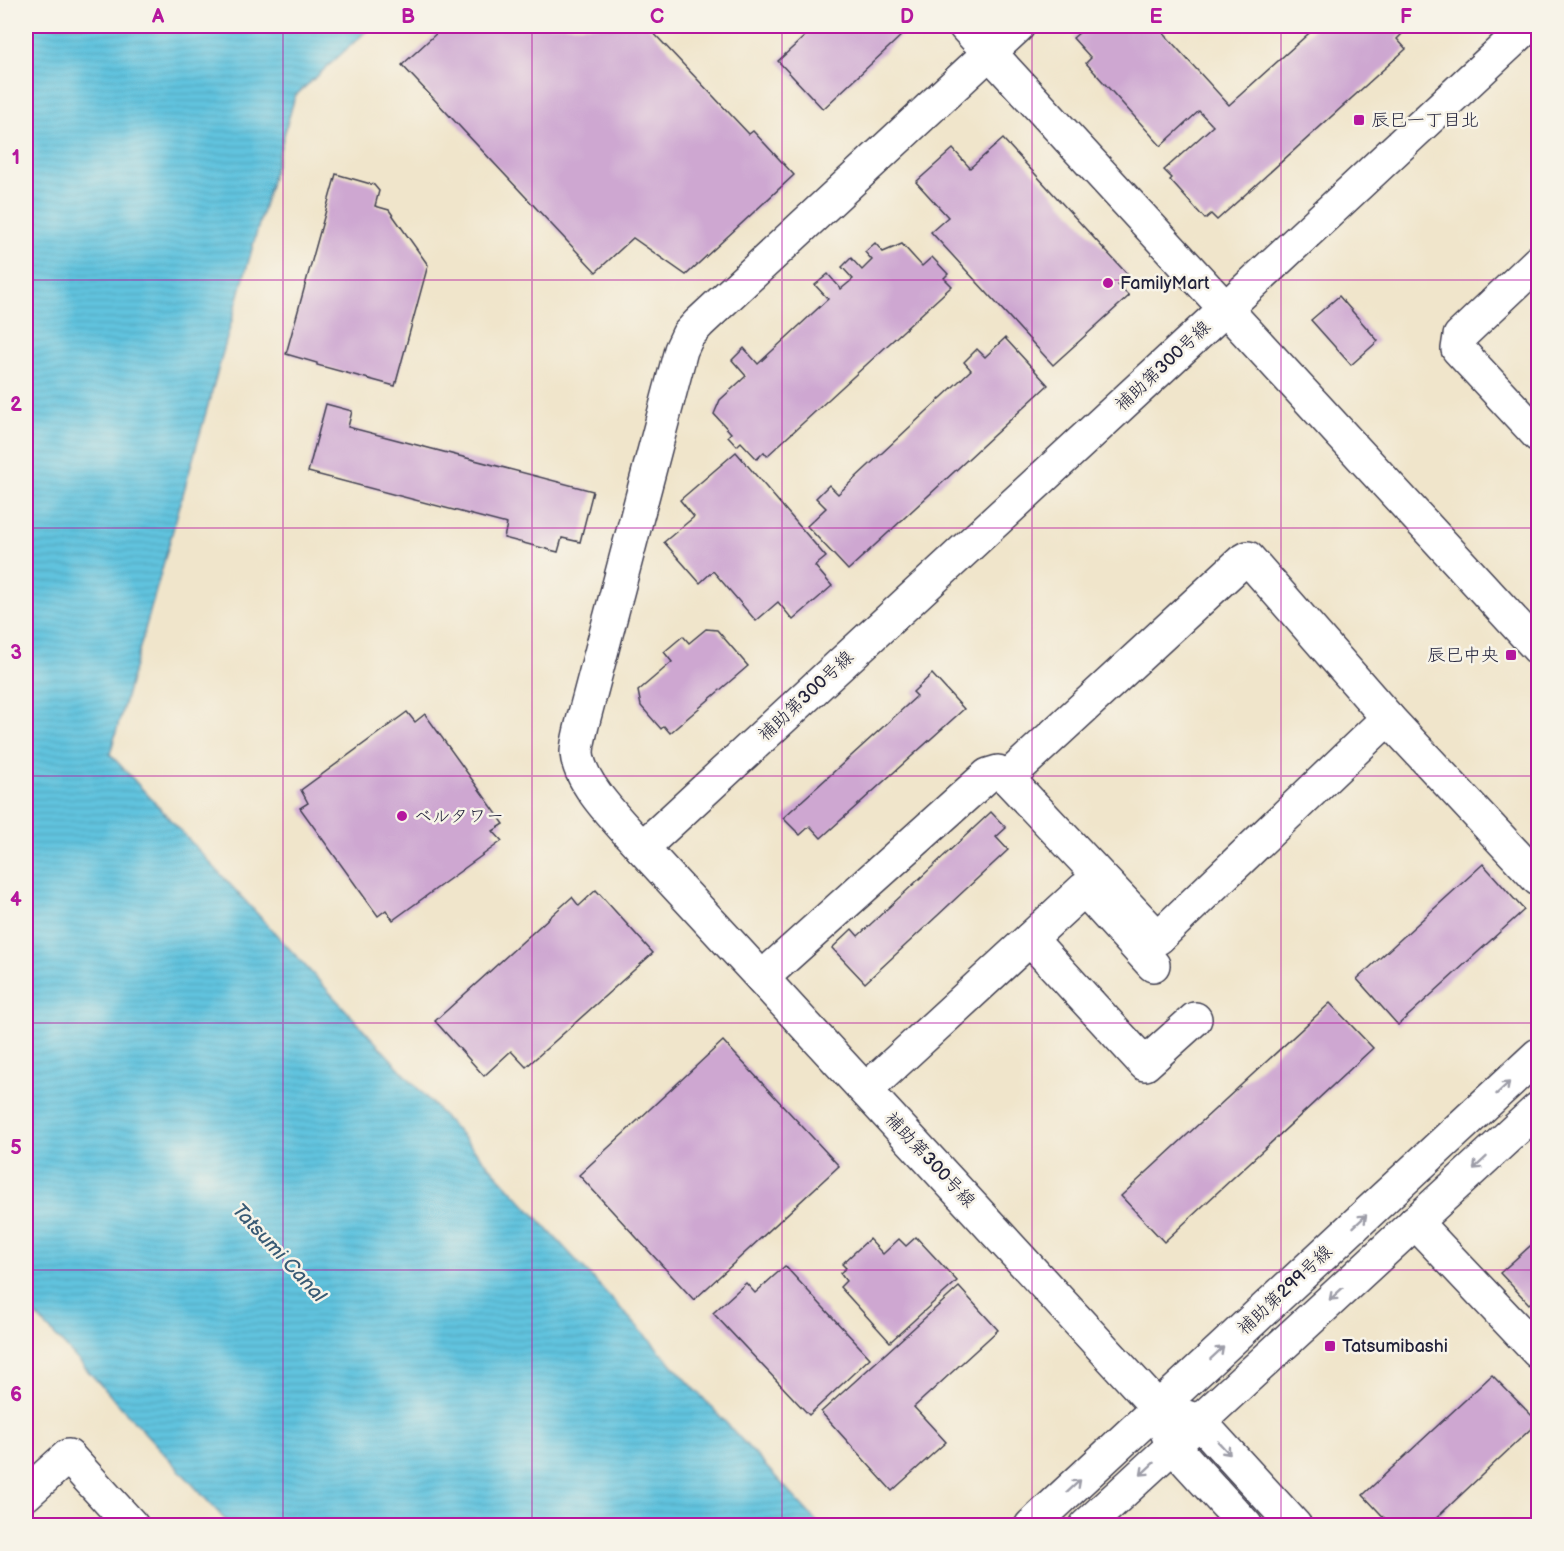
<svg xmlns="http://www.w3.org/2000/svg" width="1564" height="1551" viewBox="0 0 1564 1551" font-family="'Balsamiq Sans','Klee One',sans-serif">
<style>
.water{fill:url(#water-rules);stroke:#41728c;stroke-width:1.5}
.building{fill:#cea7d1}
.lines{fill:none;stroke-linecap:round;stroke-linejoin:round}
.minor-casing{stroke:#413f51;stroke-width:36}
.minor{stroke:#fff;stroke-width:33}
.oneway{stroke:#9c9ca7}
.grid{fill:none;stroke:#b5179e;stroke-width:1.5;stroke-opacity:0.55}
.poi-dot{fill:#b5179e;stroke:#f7f3e8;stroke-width:2}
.labels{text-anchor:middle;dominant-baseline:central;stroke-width:5;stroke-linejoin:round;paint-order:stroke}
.poi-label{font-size:18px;fill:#22223b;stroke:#f7f3e8;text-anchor:start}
.street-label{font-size:18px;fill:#22223b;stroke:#f7f3e8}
.water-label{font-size:20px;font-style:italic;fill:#385a74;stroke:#f7f3e8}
.neatline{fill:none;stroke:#b5179e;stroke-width:2}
.grid-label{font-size:20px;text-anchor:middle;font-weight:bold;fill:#b5179e}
</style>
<defs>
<pattern id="water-rules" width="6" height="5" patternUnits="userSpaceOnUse" patternTransform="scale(1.5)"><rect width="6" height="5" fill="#60c3de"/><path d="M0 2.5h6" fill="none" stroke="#53a7bf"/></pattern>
</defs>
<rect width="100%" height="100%" fill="#f7f3e8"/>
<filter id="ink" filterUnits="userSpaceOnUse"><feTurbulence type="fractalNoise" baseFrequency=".0167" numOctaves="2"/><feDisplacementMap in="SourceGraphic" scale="12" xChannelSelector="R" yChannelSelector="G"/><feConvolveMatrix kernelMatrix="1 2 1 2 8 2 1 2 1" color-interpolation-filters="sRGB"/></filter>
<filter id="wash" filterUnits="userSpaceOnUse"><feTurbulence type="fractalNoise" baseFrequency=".008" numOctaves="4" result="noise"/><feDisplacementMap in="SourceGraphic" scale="24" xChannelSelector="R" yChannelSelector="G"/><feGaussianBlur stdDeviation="1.35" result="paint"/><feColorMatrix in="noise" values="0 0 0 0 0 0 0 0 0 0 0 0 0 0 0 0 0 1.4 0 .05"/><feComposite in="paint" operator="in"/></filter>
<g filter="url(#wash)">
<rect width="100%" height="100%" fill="#f0e5cb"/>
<path class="water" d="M26,26h346l-77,70 -185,658 710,771h-590l-204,-221z"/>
<g id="blocks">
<g class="building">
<path d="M439,26h208l102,108 4,-3 41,44 -108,100 -53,-37 -37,34 -194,-207 37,-34 -2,-3z"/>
<path d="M816,26h80l7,8 -80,75 -45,-48z"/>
<path d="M1087,26h70l72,79 88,-79h80l6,7 -6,6 9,10 -189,171 -6,-6 -6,5 -35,-39 2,-2 -8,-8 49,-44 -14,-15 -38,35 -75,-83 5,-5 -18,-20z"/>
<path d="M1003,139l125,136 -10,10 11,11 -76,69 -122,-133 17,-15 -32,-35 37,-33 17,19z"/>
<path d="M336,174l38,11 5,6 -4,15 14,4 39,55 -33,121 -78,-21v-2l-31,-9z"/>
<path d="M875,243l8,9 19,-8 20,22 10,-9 16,17 -4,4 8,8 -185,170 -3,-4 -7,7 -16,-17 -4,4 -9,-10 3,-3 -17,-19 6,-14 26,-24 -14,-16 12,-12 14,16 70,-65 -13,-14 13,-11 13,15 12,-10 -11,-12 9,-9 11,12 10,-10 -7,-8z"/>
<path d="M1339,296l39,45 -27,24 -40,-45z"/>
<path d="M1005,338l43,47 -200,185 -41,-44 19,-18 -10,-10 13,-13 9,9 133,-124 -7,-8 13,-13 8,8z"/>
<path d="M326,404l26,7 -4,16 245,64 -13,51 -18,-4 -4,14 -54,-14 3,-14 -199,-52z"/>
<path d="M736,452l90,105 -11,9 17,20 -39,34 -15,-18 -22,19 -43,-50 -13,12 -36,-41 30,-25 -14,-17z"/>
<path d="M706,629l11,1 31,36 -78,67 -6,-7 -3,3 -20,-23 -3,-15 34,-29 -8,-10 19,-16 6,7z"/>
<path d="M932,674l32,35 -143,129 -11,-12 -10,9 -17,-17 134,-122 -4,-4z"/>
<path d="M407,712l8,10 10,-8 79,110 -11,7 9,10 -109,79 -7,-10 -8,6 -78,-108 8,-5 -7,-13z"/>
<path d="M991,812l15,16 -10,9 12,13 -143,133 -33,-35 20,-19 6,7z"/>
<path d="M1483,864l41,46 -126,115 -41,-46z"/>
<path d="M596,890l57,63 -127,114 -15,-16 -27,25 -49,-55 137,-124 7,9z"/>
<path d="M1330,1003l43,45 -209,194 -43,-46z"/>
<path d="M723,1041l116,125 -145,134 -115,-125z"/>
<path d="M916,1237l41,44 -67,61 -50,-55 6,-6 -6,-8 6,-5 -4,-4 27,-25 14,15 16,-15 7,7z"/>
<path d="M1538,1239v57l-9,8 -29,-31z"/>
<path d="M785,1266l85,92 -61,57 -96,-102 33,-30 9,10z"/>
<path d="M959,1287l39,43 -84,77 32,35 -54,49 -71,-79z"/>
<path d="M1492,1375l46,47 -110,104h-36l-29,-31z"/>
</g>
</g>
</g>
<g filter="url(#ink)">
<use href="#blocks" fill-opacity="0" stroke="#413f51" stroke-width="1.5"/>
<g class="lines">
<g class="minor-casing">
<g id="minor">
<path d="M965,26l573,622"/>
<path d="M1538,262l-78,74 -2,13 80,86"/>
<path d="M1007,778l234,-216 7,-4 140,160 150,161"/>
<path d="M642,848c-20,-23 -63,-64 -65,-95 0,-9 3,-19 5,-28l99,-375 7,-15 11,-12 319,-297"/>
<path d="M1030,939l115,125 50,-45"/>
<path d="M762,978l226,-203 10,-3 9,6 151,160 230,-220"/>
<path d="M866,1090l218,-201 69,76"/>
<path d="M1415,1222l123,130"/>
<path d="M1177,1414l22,7 96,105"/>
<path d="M26,1494l42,-38 64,70"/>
<path d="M1031,1526l507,-471"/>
<path d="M1086,1526l452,-417"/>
<path d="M1246,1526l-74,-81 -14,-37 -516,-560 583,-539 303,-283"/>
</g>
</g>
<use href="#minor" class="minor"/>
</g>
<defs><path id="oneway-shaft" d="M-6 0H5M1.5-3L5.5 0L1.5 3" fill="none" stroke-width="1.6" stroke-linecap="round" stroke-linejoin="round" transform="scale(1.5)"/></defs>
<g class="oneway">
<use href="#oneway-shaft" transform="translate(1503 1088) rotate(-43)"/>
<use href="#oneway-shaft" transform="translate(1480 1163) rotate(137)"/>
<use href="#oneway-shaft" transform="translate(1360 1221) rotate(-43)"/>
<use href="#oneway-shaft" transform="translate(1336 1294) rotate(138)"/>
<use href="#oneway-shaft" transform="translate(1217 1353) rotate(-43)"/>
<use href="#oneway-shaft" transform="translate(1224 1448) rotate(47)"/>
<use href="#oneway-shaft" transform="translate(1147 1469) rotate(137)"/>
<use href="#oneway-shaft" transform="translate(1074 1486) rotate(-43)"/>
</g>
</g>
<path class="grid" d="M283,26v1500M532,26v1500M782,26v1500M1032,26v1500M1281,26v1500M26,280h1512M26,528h1512M26,776h1512M26,1023h1512M26,1270h1512"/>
<g class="poi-dot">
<rect x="1353" y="114" width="12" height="12" rx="3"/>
<circle cx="1108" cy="283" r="6"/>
<rect x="1505" y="649" width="12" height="12" rx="3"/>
<circle cx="402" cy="816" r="6"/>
<rect x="1324" y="1340" width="12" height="12" rx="3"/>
</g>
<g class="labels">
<g class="poi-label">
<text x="1371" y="120">辰巳一丁目北</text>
<text x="1120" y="283">FamilyMart</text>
<text x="1499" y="655" text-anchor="end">辰巳中央</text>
<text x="414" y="816">ベルタワー</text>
<text x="1342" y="1346">Tatsumibashi</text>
</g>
<g class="street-label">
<text transform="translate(1163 366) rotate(-43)">補助第300号線</text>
<text transform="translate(806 696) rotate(-43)">補助第300号線</text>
<text transform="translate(930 1160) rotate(47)">補助第300号線</text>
<text transform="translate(1285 1290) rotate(-43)">補助第299号線</text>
</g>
<g class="water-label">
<text transform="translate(279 1253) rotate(47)">Tatsumi Canal</text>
</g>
</g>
<rect width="1564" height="1551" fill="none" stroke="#f7f3e8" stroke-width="66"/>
<rect x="33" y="33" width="1498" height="1485" class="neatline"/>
<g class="grid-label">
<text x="158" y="23">A</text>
<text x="408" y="23">B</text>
<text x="657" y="23">C</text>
<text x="907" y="23">D</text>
<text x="1156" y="23">E</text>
<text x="1406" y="23">F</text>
<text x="16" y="164">1</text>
<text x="16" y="411">2</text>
<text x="16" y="659">3</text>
<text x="16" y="906">4</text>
<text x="16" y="1154">5</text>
<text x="16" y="1401">6</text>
</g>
</svg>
